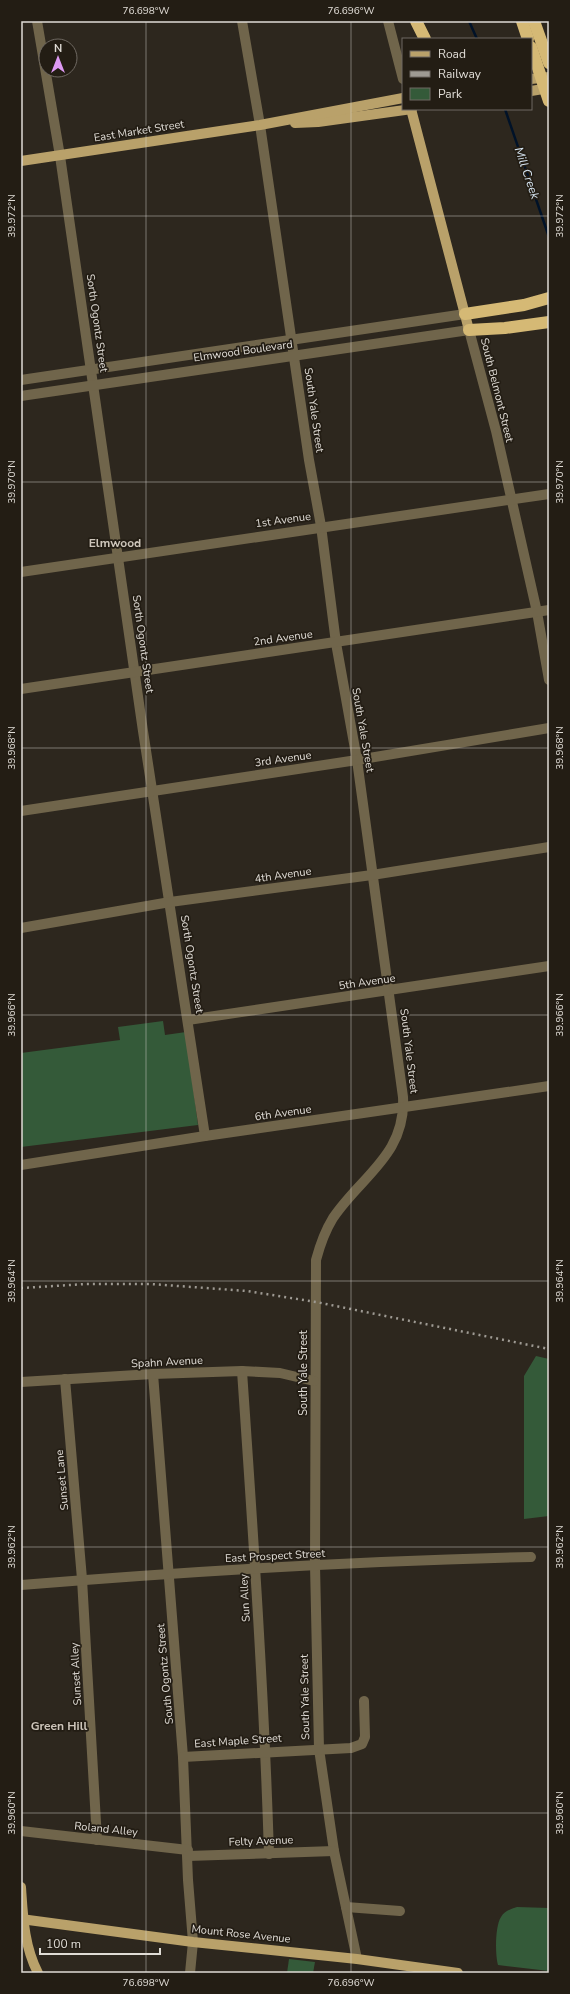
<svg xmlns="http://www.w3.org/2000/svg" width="570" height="1994" viewBox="0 0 570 1994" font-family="'Nunito Sans',sans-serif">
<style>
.green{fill:#345a39}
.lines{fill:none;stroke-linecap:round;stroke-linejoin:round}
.stream{stroke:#001228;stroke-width:2.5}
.minor{stroke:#70654b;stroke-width:10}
.major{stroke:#b9a16a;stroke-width:10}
.highway{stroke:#d5b975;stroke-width:12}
.rail{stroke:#9e9a93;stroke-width:2.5;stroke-dasharray:2 4;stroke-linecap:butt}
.ticks{fill:none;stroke:#e0dcd6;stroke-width:1;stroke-opacity:0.45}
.labels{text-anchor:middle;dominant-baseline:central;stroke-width:3.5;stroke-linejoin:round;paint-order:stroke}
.street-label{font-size:11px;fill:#e0dcd6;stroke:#231d14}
.water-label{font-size:12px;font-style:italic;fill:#d7e6f3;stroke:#231d14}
.neighbourhood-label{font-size:12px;font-weight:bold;fill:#cdc5ba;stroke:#231d14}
.neatline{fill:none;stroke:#e0dcd6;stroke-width:1.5}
.ticks-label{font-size:10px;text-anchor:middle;fill:#e0dcd6}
</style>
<rect width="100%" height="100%" fill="#2d271e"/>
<g class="green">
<path d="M163,1021l2,14 21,-3 12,93 -177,22v-94l99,-13 -2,-13z"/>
<path d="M536,1356l13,3v157l-25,3v-143z"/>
<path d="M517,1907l32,1v63l-51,-6c-3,-10 -3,-39 3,-48 3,-6 10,-8 16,-10z"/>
<path d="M289,1959l26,3 -2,11h-26z"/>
</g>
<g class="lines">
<g class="stream">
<path d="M469,21l8,18"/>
<path d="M505,109l44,128"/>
</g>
<g class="minor">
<path d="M37,21l23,135 83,575 62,405"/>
<path d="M242,21l18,104 49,335 12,66 15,117 21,117 46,337c3,58 -42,79 -70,121 -8,13 -13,27 -17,42l-1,305 4,184 15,102 23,108"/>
<path d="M388,21l15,58"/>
<path d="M21,380l444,-66"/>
<path d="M21,396l448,-66 27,101 41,181 12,68"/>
<path d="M21,572l528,-78"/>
<path d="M21,689l528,-79"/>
<path d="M21,811l336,-51 192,-32"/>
<path d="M21,928l149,-26 202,-27 177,-28"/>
<path d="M188,1020l361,-54"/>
<path d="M21,1165l184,-29 344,-50"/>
<path d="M242,1371c11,160 22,321 27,483"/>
<path d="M153,1374l30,383 5,123 5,62 -3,31"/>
<path d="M65,1379l17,200 15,261"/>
<path d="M21,1382l132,-8 89,-3 38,2 34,8"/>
<path d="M21,1585c170,-14 340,-24 510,-28"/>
<path d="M183,1757l168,-9 11,-4 3,-7 -1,-36"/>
<path d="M21,1831l167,19"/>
<path d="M188,1856l146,-5"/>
<path d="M346,1907l54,4"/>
</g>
<g class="major">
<path d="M531,79l18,-2"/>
<path d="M531,91l18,-3"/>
<path d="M411,109l58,221"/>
<path d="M295,123l23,-1 94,-13"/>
<path d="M21,161l239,-36 143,-27"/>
<path d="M21,1887c2,30 3,59 17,86"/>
<path d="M21,1919l172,23 164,17 101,14"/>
</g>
<g class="highway">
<path d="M416,21l9,18"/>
<path d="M522,21l6,18"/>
<path d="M534,21l15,42"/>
<path d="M531,47l18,54"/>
<path d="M465,314l59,-9 25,-7"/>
<path d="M469,330l36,-2 44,-6"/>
</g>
<path class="rail" d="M21,1288l65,-4h65l96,7 69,11 233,47"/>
</g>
<path class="ticks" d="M146,21v1952M351,21v1952M21,216h528M21,482h528M21,748h528M21,1015h528M21,1281h528M21,1547h528M21,1813h528"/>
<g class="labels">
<g class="street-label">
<text transform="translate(139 131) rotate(-9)">East Market Street</text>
<text transform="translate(97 323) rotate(82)">Sorth Ogontz Street</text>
<text transform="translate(243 351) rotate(-8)">Elmwood Boulevard</text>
<text transform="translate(497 390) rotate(76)">South Belmont Street</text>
<text transform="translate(314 410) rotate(82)">South Yale Street</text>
<text transform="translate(283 520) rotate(-8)">1st Avenue</text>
<text transform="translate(283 638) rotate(-8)">2nd Avenue</text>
<text transform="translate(143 644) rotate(82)">Sorth Ogontz Street</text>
<text transform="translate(363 730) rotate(80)">South Yale Street</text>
<text transform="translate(283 759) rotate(-8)">3rd Avenue</text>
<text transform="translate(283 875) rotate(-8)">4th Avenue</text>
<text transform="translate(192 964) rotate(81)">Sorth Ogontz Street</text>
<text transform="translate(367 982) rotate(-8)">5th Avenue</text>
<text transform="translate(409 1051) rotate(83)">South Yale Street</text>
<text transform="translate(283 1113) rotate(-8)">6th Avenue</text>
<text transform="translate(167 1362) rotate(-3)">Spahn Avenue</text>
<text transform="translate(303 1373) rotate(-90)">South Yale Street</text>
<text transform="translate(62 1480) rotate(-95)">Sunset Lane</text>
<text transform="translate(275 1556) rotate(-3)">East Prospect Street</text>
<text transform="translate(245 1598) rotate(-93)">Sun Alley</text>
<text transform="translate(76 1674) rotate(-93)">Sunset Alley</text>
<text transform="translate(165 1674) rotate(-95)">South Ogontz Street</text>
<text transform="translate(305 1697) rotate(-91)">South Yale Street</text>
<text transform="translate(238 1741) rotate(-4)">East Maple Street</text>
<text transform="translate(106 1829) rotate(6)">Roland Alley</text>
<text transform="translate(261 1841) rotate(-2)">Felty Avenue</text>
<text transform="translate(241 1934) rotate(6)">Mount Rose Avenue</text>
</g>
<g class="water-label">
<text transform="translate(527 173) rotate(71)">Mill Creek</text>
</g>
<g class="neighbourhood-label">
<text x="115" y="543">Elmwood</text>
<text x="59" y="1726">Green Hill</text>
</g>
</g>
<rect width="570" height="1994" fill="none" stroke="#231d14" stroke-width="44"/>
<rect x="402" y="38" width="130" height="72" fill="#231d14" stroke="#6f6962"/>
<rect x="410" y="51" width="20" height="6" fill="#b9a16a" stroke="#6f6962"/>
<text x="438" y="58" font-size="12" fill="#e0dcd6">Road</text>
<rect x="410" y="71" width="20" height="6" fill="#9e9a93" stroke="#6f6962"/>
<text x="438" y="78" font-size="12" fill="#e0dcd6">Railway</text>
<rect x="410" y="88" width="20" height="12" fill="#345a39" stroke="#6f6962"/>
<text x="438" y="98" font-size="12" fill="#e0dcd6">Park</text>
<g transform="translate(58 58)"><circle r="19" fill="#231d14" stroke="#6f6962"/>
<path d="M0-3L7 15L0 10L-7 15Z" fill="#dd99f3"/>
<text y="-6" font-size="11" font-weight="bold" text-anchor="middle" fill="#e0dcd6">N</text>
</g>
<path d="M40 1948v6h120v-6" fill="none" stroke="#e0dcd6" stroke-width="2"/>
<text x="46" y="1948" font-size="12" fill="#e0dcd6" stroke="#231d14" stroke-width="3" paint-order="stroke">100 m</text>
<rect x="22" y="22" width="526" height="1950" class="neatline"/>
<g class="ticks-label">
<text x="146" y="14">76.698°W</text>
<text x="351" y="14">76.696°W</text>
<text transform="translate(11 216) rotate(-90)" y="4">39.972°N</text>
<text transform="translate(559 216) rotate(-90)" y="4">39.972°N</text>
<text transform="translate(11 482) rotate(-90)" y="4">39.970°N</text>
<text transform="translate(559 482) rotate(-90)" y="4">39.970°N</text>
<text transform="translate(11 748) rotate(-90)" y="4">39.968°N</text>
<text transform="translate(559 748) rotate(-90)" y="4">39.968°N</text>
<text transform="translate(11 1015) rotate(-90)" y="4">39.966°N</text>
<text transform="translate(559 1015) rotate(-90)" y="4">39.966°N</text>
<text transform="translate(11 1281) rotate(-90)" y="4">39.964°N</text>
<text transform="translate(559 1281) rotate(-90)" y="4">39.964°N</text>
<text transform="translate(11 1547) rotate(-90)" y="4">39.962°N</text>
<text transform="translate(559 1547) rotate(-90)" y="4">39.962°N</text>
<text transform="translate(11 1813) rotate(-90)" y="4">39.960°N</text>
<text transform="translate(559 1813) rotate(-90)" y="4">39.960°N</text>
<text x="146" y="1986">76.698°W</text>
<text x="351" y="1986">76.696°W</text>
</g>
</svg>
